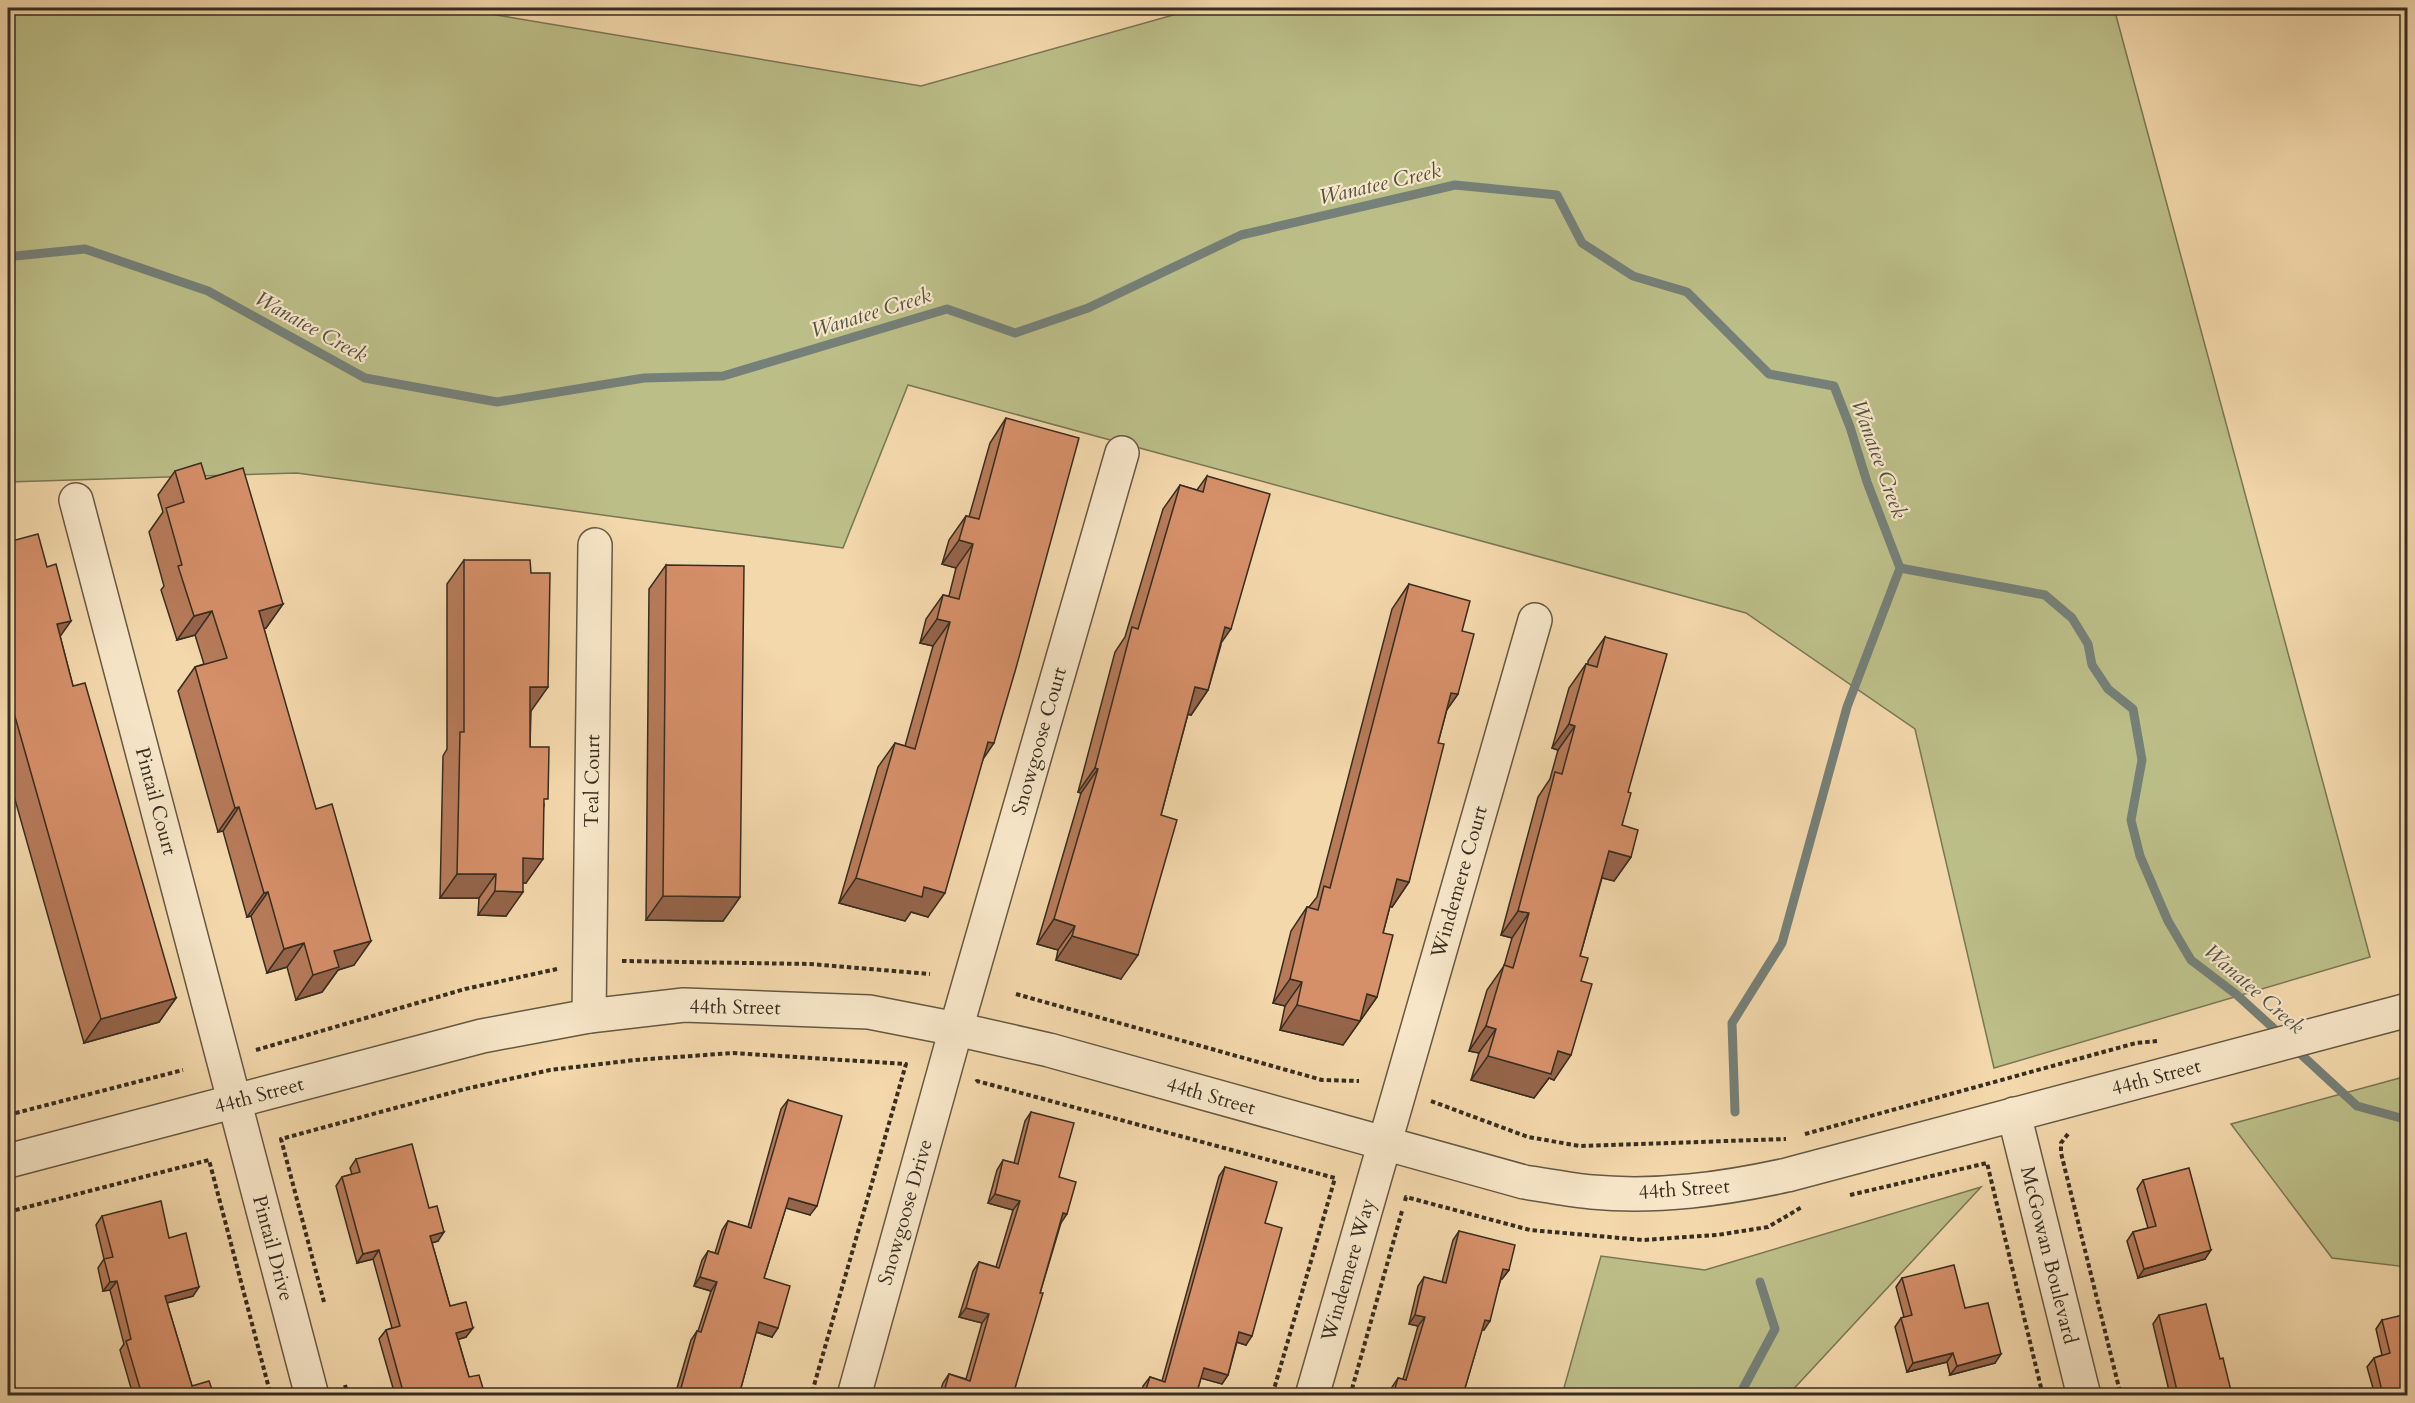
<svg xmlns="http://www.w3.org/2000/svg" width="2415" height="1403" viewBox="0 0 2415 1403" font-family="Cardo,serif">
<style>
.green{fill:#bcbe88;stroke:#7a7654;stroke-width:1.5}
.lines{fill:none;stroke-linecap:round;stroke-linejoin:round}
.stream{stroke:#758078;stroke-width:9}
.minor-casing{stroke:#665843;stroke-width:36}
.path{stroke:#372d20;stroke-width:4;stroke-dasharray:4.5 3;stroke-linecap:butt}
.minor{stroke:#f7e6c8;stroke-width:33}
.wall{fill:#b77b5a;stroke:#372d20;stroke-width:1.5}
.shaded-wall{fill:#95644a;stroke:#372d20;stroke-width:1.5}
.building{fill:#d58f69;stroke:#372d20;stroke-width:1.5}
.labels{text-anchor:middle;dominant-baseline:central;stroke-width:4.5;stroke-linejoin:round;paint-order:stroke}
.street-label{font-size:20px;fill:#372d20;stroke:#f7e6c8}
.water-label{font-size:21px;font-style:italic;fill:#515045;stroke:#f7e6c8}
</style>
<rect width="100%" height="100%" fill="#f3d8ab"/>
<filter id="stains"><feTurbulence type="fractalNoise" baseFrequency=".00333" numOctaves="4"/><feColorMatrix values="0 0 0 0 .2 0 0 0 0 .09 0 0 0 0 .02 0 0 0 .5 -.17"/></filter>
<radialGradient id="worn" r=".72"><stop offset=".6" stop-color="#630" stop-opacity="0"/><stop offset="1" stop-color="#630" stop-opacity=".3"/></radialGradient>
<g class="green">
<path d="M8,8h446l467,78 277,-78h916l256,949 -376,111 -79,-339 -169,-116 -838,-228 -65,163 -546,-75 -289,9z"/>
<path d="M2407,1076v191l-75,-9 -101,-134z"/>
<path d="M1981,1187l-193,208h-226l39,-139 104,14z"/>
</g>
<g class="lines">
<g class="stream">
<path d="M8,253l7,3 70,-7 123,42 157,87 132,24 147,-24 79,-2 224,-67 68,24 73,-25 153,-73 214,-50 102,10 25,48 51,33 54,16 82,82 65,12 16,41 17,55 33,86 145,27 27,23 16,26 4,21 16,24 25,20 9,51 -11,60 9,36 28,65 23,39 46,35 44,40"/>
<path d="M2293,1047l64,59 51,14"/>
<path d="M1735,1112l-3,-89 50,-80 65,-236 53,-139"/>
<path d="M1739,1396l36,-67 -15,-47"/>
</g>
<g class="minor-casing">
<g id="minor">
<path d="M76,500l236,896"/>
<path d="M589,1016l6,-471"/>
<path d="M2014,1114l70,282"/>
<path d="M8,1161l474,-125 107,-20 95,-11 185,7 87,17 93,21 475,132c22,3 45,8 68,10 66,6 131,-3 195,-17l621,-165"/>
<path d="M854,1396l102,-367 166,-576"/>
<path d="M1312,1396l223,-776"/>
</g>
</g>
<g class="path">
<path d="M622,961l188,3 120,10"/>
<path d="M1016,994l306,86 37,1"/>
<path d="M256,1050l209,-61 92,-20"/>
<path d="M976,1082l1,-1 358,97 -63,218"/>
<path d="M1431,1101l97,36 52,9 206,-7"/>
<path d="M8,1115l175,-45"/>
<path d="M1805,1134l331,-91 21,-2"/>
<path d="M2068,1134l-7,9v10l60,243"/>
<path d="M1850,1195l137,-32 56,233"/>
<path d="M1405,1201l1,-4 124,33 113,10 74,-5 51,-8 34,-20"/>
<path d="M8,1212l201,-52 62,236"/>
<path d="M324,1302l-43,-163 184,-50 85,-19 85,-10 98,-7 173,11 -95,332"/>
<path d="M345,1385l3,11"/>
<path d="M1350,1396l52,-185"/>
</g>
<use href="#minor" class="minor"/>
</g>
<g class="wall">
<path d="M1006,418l-23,341 -55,158 -17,-5 -6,9 -66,-18 39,-136 17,-24 10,3 28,-100 -13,-3 6,-24 17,-24 6,1 7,-28 -14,-4 7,-24 17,-24 3,1 21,-74z"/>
<path d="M175,471l31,8 77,125 -17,24 -2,1 90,336 -16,5 -16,22 -26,8 -9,-33 -20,6 -16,-57 -4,1 -24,-86 -5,1 -40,-141 17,-24 9,-3 -9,-29 -18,5 -16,-50 3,-4 -15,-54 14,-20 -5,-17z"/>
<path d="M1207,476l14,169 -13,45 -17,25 -3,-1 -27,101 -40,164 -65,-19 2,-10 -21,-6 44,-151 -3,-1 37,-140 10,-15 38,-128 17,-24 17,5z"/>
<path d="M8,542l52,94 13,50 103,312 -17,24 -75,21 -76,-268z"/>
<path d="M464,560l67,151 -1,36 14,58 -18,78h-3l-17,33 -28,-1 1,-17h-39l3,-142 4,-7v-165z"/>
<path d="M666,565l74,332 -17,24 -77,-1 3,-331z"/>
<path d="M1409,584l53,47 -4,63 -11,15 -9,34 -29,139 -17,25 -2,-1 -7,27 -6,64 -34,48 -63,-15 5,-24 -12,-3 18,-72 16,-24h2l8,-10 75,-288z"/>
<path d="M1605,637l23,155 -6,33 9,32 -17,24 -12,-3 -22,78 -26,124 -5,-2 -15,20 -63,-18 8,-27 -10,-2 18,-61 17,-24 8,-28 -11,-3 37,-138 12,-18 8,-29 -6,-2 17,-60 17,-24h2v-3z"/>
<path d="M788,1100l22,115 -24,-8 -22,71 8,59 -16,-5 -17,63h2h-66l16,-55 6,-9h1l13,-40 -17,-5 8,-26 6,-9 7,2 7,-23 6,-9 20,6 33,-118z"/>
<path d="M1031,1112l28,65 2,46 -21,70 -27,102h-74l4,-12 6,-9 17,5 16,-56 -23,-6 14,-46 6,-9 17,5 17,-57 -25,-7 9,-33 6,-10 11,3 11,-42z"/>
<path d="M356,1159l82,82 -6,2 18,63 16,31 -8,2 11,38 16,18h-90l-16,-56 7,-9 6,-2 -19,-69 -16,4 -21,-77 6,-9 10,-3 -2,-6z"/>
<path d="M1225,1167l40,56 -19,122 -9,-3 -9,33 -6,9 -21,-6 -5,17h-55l2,-9 7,-9 12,4 57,-205z"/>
<path d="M2143,1180l62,79 -67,19 -11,-37 6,-9 15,-4 -11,-39z"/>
<path d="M102,1216l67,22 24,58 -26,7 25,83 22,9h-81l-13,-45 4,-6 -14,-54 -7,1 -5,-23 6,-9 -8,-34z"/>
<path d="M1459,1231l50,39 -7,9h-1l-17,51 -2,-1 -19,66h-74l3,-8 6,-9 5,1 15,-53 -9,-2 9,-38 6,-9 18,5 11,-42z"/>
<path d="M1902,1278l63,30 30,55 -45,12 -3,-13 -40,10 -12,-45 6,-9 3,-1 -8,-30z"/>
<path d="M2159,1315l61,44 12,36h-62l-17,-71z"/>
<path d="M2382,1320l26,75h-33l-8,-28 7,-9 8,-3 -6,-26z"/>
</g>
<g class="shaded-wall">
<path d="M870,8h31l-5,6 -28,-4z"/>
<path d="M959,540l14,4 -17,24 -14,-4z"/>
<path d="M283,604l-17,24 -24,7 17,-24z"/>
<path d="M212,611l-17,24 -18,5 17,-24z"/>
<path d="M937,619l13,3 -17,24 -13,-3z"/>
<path d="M71,621l-17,24 3,-21z"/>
<path d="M1225,627l6,2 -17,24z"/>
<path d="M530,687h18l-17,24 -18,1z"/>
<path d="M1195,687l13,3 -17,25 -13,-4z"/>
<path d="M1451,693l7,1 -17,24z"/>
<path d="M1569,724l6,2 -17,24 -6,-2z"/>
<path d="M988,742l6,1 -17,25z"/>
<path d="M1095,768l3,1 -17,24 -3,-1z"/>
<path d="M239,807l-16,24 -5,1 17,-24z"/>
<path d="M1609,851l22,6 -17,24 -22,-6z"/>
<path d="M523,858l20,1 -17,24h-20z"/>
<path d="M457,874h39l-17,24h-39z"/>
<path d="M856,878l68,9 21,6 -17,24 -17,-5 -6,9 -66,-18z"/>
<path d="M1397,879l12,3 -17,25 -12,-4z"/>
<path d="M495,891l28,1 -17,24 -28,-1z"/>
<path d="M268,892l-17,24 -4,1 17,-24z"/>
<path d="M663,896l77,1 -17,24 -77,-1z"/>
<path d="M1518,911l11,2 -17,25 -11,-3z"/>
<path d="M1054,919l21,7 -17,24 -21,-6z"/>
<path d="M1072,936l66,19 -17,24 -65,-19z"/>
<path d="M371,941l-17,24 -16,5 -16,22 -26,8 17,-25 21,-24z"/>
<path d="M304,943l-17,24 -20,6 17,-24z"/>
<path d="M1290,979l12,3 -17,24 -12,-3z"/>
<path d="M1367,994l10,3 -34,48 -63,-15 17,-25z"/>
<path d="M176,998l-17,24 -75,21 17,-24z"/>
<path d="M1486,1026l10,3 -17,24 -10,-2z"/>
<path d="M1558,1051l13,4 -17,25 -5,-2 -15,20 -63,-18 17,-24z"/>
<path d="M995,1194l25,7 -7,9 -25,-7z"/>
<path d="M789,1198l28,8 -7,9 -28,-8z"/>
<path d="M1063,1213l4,1 -6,9 -4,-1z"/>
<path d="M444,1232l-6,9 -14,4 6,-9z"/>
<path d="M379,1250l-6,9 -16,4 6,-9z"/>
<path d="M2211,1250l-6,9 -67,19 6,-9z"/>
<path d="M1503,1269l6,1 -7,9 -5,-1z"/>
<path d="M700,1277l17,5 -6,9 -17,-5z"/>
<path d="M117,1281l-7,9 -7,1 7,-9z"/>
<path d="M199,1287l-6,9 -34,9 6,-9z"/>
<path d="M966,1308l23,6 -7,9 -23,-6z"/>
<path d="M1415,1315l10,2 -7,9 -9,-2z"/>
<path d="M1485,1320l5,1 -6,9 -5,-1z"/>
<path d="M759,1322l19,6 -6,9 -19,-6z"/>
<path d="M473,1328l-7,9 -16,5 6,-9z"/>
<path d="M1239,1332l13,4 -6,9 -13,-4z"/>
<path d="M1953,1353l-6,9 -40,10 6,-9z"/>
<path d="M2001,1354l-6,9 -45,12 7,-9z"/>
<path d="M1204,1368l24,7 -6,9 -25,-7z"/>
<path d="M2408,1391v4h-16z"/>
</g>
<g class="building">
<path d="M1006,418l73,20 -63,230 -22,75 -6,-1 -43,151 -21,-6 -2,10 -66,-19 39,-135 20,6 35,-127 -13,-3 6,-24 16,4 14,-55 -14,-4 7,-24 13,3z"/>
<path d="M201,463l5,16 37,-11 40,136 -24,7 57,198 16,-5 39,137 -37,10 5,16 -26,8 -9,-32 -20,6 -16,-57 -4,1 -25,-86 -4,1 -40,-141 32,-9 -15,-47 -18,5 -16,-50 4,-1 -16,-57 18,-6 -9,-31z"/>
<path d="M1207,476l63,18 -39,135 -6,-2 -17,63 -13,-3 -34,128 16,5 -39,135 -66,-19 3,-10 -21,-7 44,-150 -3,-1 37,-141 6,2 42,-144 23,7z"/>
<path d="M38,534l9,33 9,-3 15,57 -14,3 16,62 12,-3 91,315 -75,21 -93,-327v-150z"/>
<path d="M464,560h66l1,13h19l-2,114h-18v60h19l-1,52h-4l-1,60 -20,-1v34l-28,-1 1,-17h-39l3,-142h4z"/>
<path d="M666,565l78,1 -4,331 -77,-1z"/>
<path d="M1409,584l61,17 -8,30 12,3 -16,60 -7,-1 -13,50 6,1 -35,138 -12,-3 -14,54 10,2 -16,62 -10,-3 -7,27 -63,-16 5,-23 -12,-3 17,-72 11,3 6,-24 6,2z"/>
<path d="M1605,637l62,17 -39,138 3,1 -9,32 16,5 -7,27 -22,-6 -29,105 8,2 -7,23 11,3 -21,71 -13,-4 -7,23 -63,-18 8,-27 -10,-3 18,-61 9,3 16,-55 -11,-2 37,-139 7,2 13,-48 -6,-2 17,-60 11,3z"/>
<path d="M788,1100l54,16 -25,90 -28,-8 -25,80 26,8 -12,42 -19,-6 -20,73h2h-62l18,-64 4,1 16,-50 -17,-5 8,-26 10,3 10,-33 23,7z"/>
<path d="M1031,1112l43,11 -15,54 17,5 -9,32 -4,-1 -23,80h3l-30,102h-70l6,-21 21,7 19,-67 -23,-6 13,-46 20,6 21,-67 -25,-7 8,-34 15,4z"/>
<path d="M412,1144l17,64 8,-2 7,26 -14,4 20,70 16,-4 7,26 -17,5 13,44 10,-2 6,20h-81l-18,-65 14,-4 -21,-76 -16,4 -21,-77 18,-5 -4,-13z"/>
<path d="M1225,1167l52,15 -12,41 17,5 -30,108 -13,-4 -11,43 -24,-7 -8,27h-52l6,-18 15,5z"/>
<path d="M2189,1168l22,82 -67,19 -11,-37 23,-6 -13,-46z"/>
<path d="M161,1201l8,37 17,-5 13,54 -34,9 27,90 17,-5 5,14h-72l-16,-54 5,-2 -14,-58 -7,1 -6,-23 9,-2 -11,-41z"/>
<path d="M1459,1231l56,14 -6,25 -6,-1 -13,52 -5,-1 -22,75h-70l5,-17 8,2 19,-63 -10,-2 9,-38 22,6z"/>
<path d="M1954,1265l11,43 23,-5 13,51 -44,12 -4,-13 -40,10 -12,-45 11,-3 -10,-37z"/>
<path d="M2206,1304l14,55 3,-1 9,37h-54l-19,-80z"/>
<path d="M2407,1314l1,77 -16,4h-9l-9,-37 16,-5 -8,-33z"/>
<path d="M13,1380l4,15h-9v-14z"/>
</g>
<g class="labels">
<g class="street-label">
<text transform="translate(1039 741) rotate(-74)">Snowgoose Court</text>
<text transform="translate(592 781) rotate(-89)">Teal Court</text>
<text transform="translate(156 801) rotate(75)">Pintail Court</text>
<text transform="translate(1459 882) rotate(-74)">Windemere Court</text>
<text transform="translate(735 1007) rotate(1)">44th Street</text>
<text transform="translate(2156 1077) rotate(-15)">44th Street</text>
<text transform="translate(259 1095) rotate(-15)">44th Street</text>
<text transform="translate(1211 1096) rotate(16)">44th Street</text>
<text transform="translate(1684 1189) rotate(-4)">44th Street</text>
<text transform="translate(905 1212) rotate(-74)">Snowgoose Drive</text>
<text transform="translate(273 1248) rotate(75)">Pintail Drive</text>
<text transform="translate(2049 1255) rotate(76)">McGowan Boulevard</text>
<text transform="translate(1348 1270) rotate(-74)">Windemere Way</text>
</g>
<g class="water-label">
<text transform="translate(1380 184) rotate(-13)">Wanatee Creek</text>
<text transform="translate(871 313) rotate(-17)">Wanatee Creek</text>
<text transform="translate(311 327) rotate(29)">Wanatee Creek</text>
<text transform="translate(1879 459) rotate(70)">Wanatee Creek</text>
<text transform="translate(2254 989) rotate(41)">Wanatee Creek</text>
</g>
</g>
<rect width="2415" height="1403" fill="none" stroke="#f3d8ab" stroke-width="30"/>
<rect x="9" y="9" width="2397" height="1385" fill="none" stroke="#372d20" stroke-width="3"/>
<rect x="15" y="15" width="2385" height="1373" fill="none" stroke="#372d20" stroke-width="1.5"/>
<rect width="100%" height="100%" filter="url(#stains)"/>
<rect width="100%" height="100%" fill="url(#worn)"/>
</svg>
